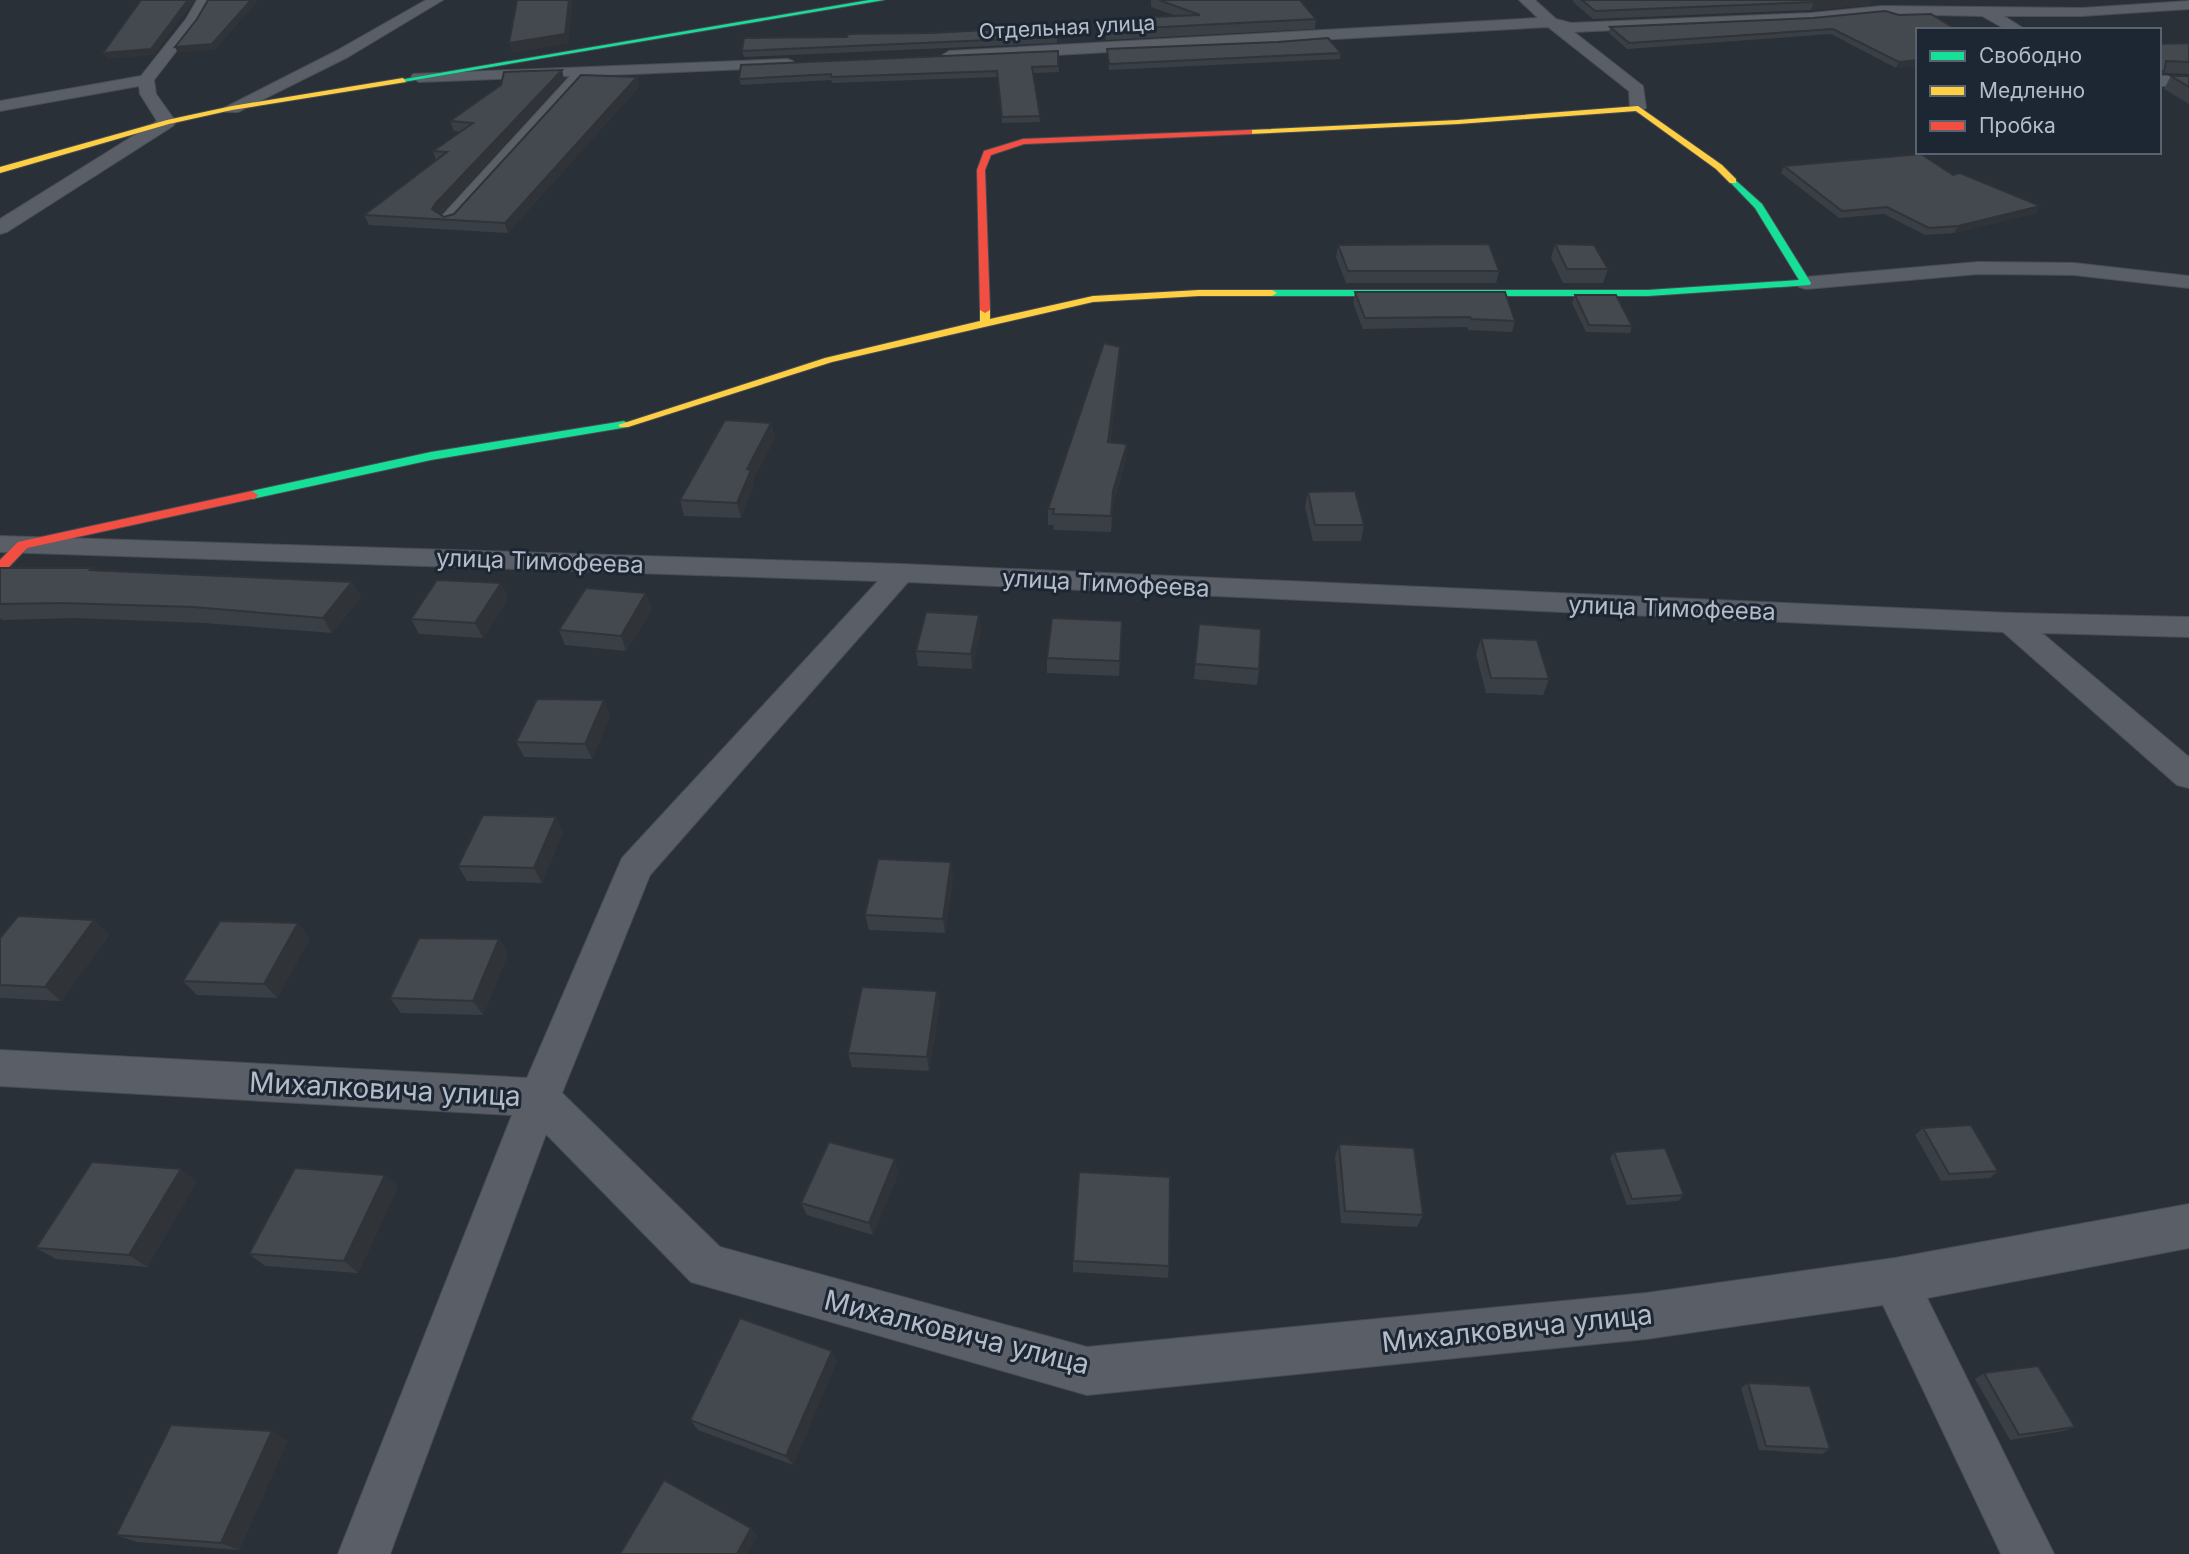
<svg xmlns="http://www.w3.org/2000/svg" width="2189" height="1554" viewBox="0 0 2189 1554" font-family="Inter,sans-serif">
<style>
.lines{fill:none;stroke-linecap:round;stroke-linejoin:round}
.street-casing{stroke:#484c53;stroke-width:2}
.fast-casing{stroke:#484c53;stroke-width:2}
.slow-casing{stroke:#484c53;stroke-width:2}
.jam-casing{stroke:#484c53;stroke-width:2}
.street{fill:#5a5e66;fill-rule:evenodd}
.fast{fill:#16e098;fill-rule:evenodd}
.slow{fill:#ffcf43;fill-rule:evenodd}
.jam{fill:#f24e42;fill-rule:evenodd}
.wall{fill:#3a3f45}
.shaded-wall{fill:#303338}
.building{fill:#444950;stroke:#303338;stroke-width:2}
.labels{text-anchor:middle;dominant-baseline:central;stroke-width:6;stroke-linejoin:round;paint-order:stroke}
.far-street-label{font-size:21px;fill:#b4bcc9;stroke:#1d2633}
.street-label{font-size:24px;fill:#b4bcc9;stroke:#1d2633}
.near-street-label{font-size:28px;fill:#b4bcc9;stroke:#1d2633}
</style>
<rect width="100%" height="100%" fill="#2a3038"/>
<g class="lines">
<g class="street-casing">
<g id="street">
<path d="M197,0h14l-13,23 -44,57 2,14 20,28 -3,4 -166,106 -7,2v-15l157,-98 -17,-27 -1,-8 -139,25v-10l141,-25 45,-57z"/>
<path d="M426,0h17l-95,57 -110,55h-12l-2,-4 112,-57z"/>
<path d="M1519,0h16l21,19 15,4 240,-10 71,-7 200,2 107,-7v8l-107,7h-78l22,14h-19l-25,-14 -100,-2 -71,7 -237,11 69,54 3,22 -8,5 -8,-5 -1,-17 -81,-64 -599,34 -8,-5 8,-5 589,-33z"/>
<path d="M787,59l6,2 2,3 -2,3 -205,9 -132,147h-14l-3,-4 131,-143 -151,6 -8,-5 2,-3z"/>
<rect x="2159" y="76" width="30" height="10"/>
<path d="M1978,262l96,1 115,13v12l-115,-13 -96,-1 -172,15 -7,-2 -4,-4 4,-4 7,-2z"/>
<path d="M0,536l901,28 1110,49 178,4v20l-147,-4 147,124v31l-12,-3 -174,-153 -1095,-50 -258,293 -88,218 158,154 367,100 559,-54 249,-35 294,-54v44l-262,50 127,256h-53l-118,-249 -237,34 -559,56 -396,-113 -145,-148 -156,420h-52l174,-439 -512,-29v-36l527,28 95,-220 256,-277 -878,-29z"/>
</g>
</g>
<g class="fast-casing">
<g id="fast">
<path d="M869,0h15l-481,82 -4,-2z"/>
<path d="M1733,178l29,26 49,79 -1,2 -162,11h-376l-5,-3 5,-3h376l151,-10 -44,-72 -26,-27z"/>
<path d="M624,421l6,4 -2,2 -197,33 -179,39 -6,-4 6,-4 179,-39z"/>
</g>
</g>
<g class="slow-casing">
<g id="slow">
<path d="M403,78l3,4 -174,28 -63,14 -169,49v-6l167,-47 65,-14z"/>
<path d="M1638,106l84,59 14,14v4h-6l-14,-14 -80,-58 -178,13 -209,10 -4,-2 4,-2 209,-10z"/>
<path d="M1199,290h73l5,3 -5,3h-73l-106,6 -261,60 -204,65h-8l-2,-2 207,-67 155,-37v-11l5,-3 5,3v9l103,-23z"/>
</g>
</g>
<g class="jam-casing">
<g id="jam">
<path d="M1249,130h3v4l-228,10 -33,11 -6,15 5,140 -5,3 -5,-3 -3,-140 7,-19 39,-12z"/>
<path d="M252,491l6,4 -2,3 -229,50 -22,23 -5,1v-12l18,-18z"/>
</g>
</g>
<use href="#street" class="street"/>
<use href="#fast" class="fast"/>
<use href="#slow" class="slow"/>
<use href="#jam" class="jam"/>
</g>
<g class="wall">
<path d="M1151,0h149l16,19 -1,10 -209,11 -2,-21 72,-3 -25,-9z"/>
<path d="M1573,0h298l-1,5 -59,5 -218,9 -20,-17z"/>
<path d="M1057,26v17l-313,14 -2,-6 105,-14z"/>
<path d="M1610,27l308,3v36l-22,2 -65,-34 -204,15 -18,-16z"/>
<path d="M2189,43v31l-26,-1 -4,6v-35z"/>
<path d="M1107,49l234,4 -1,6 -231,11z"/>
<path d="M1058,51l1,21 -26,1 7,49 -38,1 -4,-46 -166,6 -1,-3 -90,5 -2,-6z"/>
<path d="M2171,76h18v28l-25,-15z"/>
<path d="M564,79l-124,135 4,3 10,-3 185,-127 -131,146 -139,-8 -5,-10 72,-55 -3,-9 28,-19 -7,-1 -4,-10z"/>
<path d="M1784,166l169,9 87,31 -4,7 -82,20 -29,2 -41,-21 -45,4 -58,-45z"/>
<path d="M1555,244l53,25 -5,14h-40l-12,-25z"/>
<path d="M1338,245l161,26 -3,12h-150l-10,-26z"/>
<path d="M1355,292l160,29 -3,11 -44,-2 -1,-3 -104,2 -10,-26z"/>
<path d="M1575,295l57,31 -2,7 -44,-1 -14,-29z"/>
<path d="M1120,362l-10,81 16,16 -13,47 -2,26 -57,-2 -1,-5h-5v-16z"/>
<path d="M771,423l4,15 -22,42 1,5 -13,33 -57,-2 -4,-16z"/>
<path d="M1308,492l56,33 -3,16h-48l-8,-34z"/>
<path d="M0,568h92l2,2 258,12 9,15 -29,36 -128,-10 -129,-5 -73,2 -2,-2z"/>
<path d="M501,583l7,15 -25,40 -64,-4 -8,-15z"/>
<path d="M652,609l-26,42 -61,-6 -6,-15z"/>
<path d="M979,615l2,16 -9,38 -54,-3 -2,-15z"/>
<path d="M1122,621l-3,55 -72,-3v-15z"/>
<path d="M1199,624l60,45 -2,16 -63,-6z"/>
<path d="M1481,638l68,41 -6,16 -57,-2 -10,-39z"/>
<path d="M604,700l6,16 -18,43 -68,-2 -8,-15z"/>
<path d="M563,832l-21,51 -75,-2 -9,-15z"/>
<path d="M953,877l-8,56 -76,-3 -4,-15z"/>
<path d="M110,934l-49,67 -61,-3v-60z"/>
<path d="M310,938l-33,60 -80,-3 -14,-14z"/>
<path d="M499,939l9,15 -25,61 -82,-2 -11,-15z"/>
<path d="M937,991l3,14 -11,66 -77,-4 -4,-14z"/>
<path d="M1923,1128l75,43 -8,7 -49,3 -26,-46z"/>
<path d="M1339,1144l84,71 -6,12 -76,-4 -6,-66z"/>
<path d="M1614,1152l70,43 -6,6 -51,4 -17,-47z"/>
<path d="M899,1172l-26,63 -66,-20 -6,-12z"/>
<path d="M385,1175l13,12 -40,86 -93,-7 -16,-12z"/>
<path d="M197,1181l-50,86 -91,-8 -20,-11z"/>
<path d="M1073,1261l96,5 -1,12 -95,-6z"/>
<path d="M837,1361l-44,104 -95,-35 -8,-10z"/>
<path d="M1984,1373l91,54 -11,4 -54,9 -35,-61z"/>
<path d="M1748,1383l82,66 -8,5 -63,-4 -18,-62z"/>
<path d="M288,1440l-49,110 -102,-8 -21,-7z"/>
</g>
<g class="shaded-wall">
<path d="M188,0h7l-41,55 -47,4 -4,-6z"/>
<path d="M251,0h8l-44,50 -37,3 -3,-6z"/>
<path d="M569,0h4l-5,44 -56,9 -3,-10z"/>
<path d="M1836,0h35l-1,5 -59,5 3,-8z"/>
<path d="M1918,60v6l-22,2 3,-6z"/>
<path d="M562,70l2,9 -124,134 -4,7 -4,-11 4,-6z"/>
<path d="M637,77l2,10 -131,146 -3,-10z"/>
<path d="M2040,206l-4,7 -82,20 4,-7z"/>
<path d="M1120,347v15l-12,95v-15z"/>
<path d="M771,423l4,15 -22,42 1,5 -13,33 -4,-15 10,-34z"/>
<path d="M1127,444l-1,15 -13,47 -2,26 2,-41z"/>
<path d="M352,582l9,15 -29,36 -9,-15z"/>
<path d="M501,583l7,15 -25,40 -8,-15z"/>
<path d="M646,593l6,16 -26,42 -5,-15z"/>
<path d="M979,615l2,16 -9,38 -1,-15z"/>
<path d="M604,700l6,16 -18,43 -7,-15z"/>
<path d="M556,817l7,15 -21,51 -8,-15z"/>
<path d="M951,862l2,15 -8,56 -2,-14z"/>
<path d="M94,920l16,14 -49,67 -16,-14z"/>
<path d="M298,923l12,15 -33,60 -13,-14z"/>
<path d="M499,939l9,15 -25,61 -10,-14z"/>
<path d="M937,991l3,14 -11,66 -2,-14z"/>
<path d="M895,1159l4,13 -26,63 -4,-12z"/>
<path d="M181,1169l16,12 -50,86 -18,-12z"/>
<path d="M385,1175l13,12 -40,86 -14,-12z"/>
<path d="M832,1351l5,10 -44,104 -7,-9z"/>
<path d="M272,1431l16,9 -49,110 -18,-7z"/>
<path d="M751,1528l7,8 -10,18h-11z"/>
</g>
<g class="building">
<path d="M141,0h47l-37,49 -48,4z"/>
<path d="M208,0h43l-39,44 -37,3 22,-28z"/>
<path d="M517,0h52l-4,34 -56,9z"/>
<path d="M1159,0h141l16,19 -210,11 -2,-11 96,-4z"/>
<path d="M1582,0h254l-22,2 -219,9z"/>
<path d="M1885,11l14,4 32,-1 26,16h-39v30l-19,2 -66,-33 -204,14 -19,-16 203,-9z"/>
<path d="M1057,26v11l-315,14 2,-13 103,-1 1,-3 84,-1z"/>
<path d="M1328,38l13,15 -232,11 -2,-15 171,-7z"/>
<path d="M2189,43v19l-23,-1 -2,11 -5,-2v-26z"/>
<path d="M1058,51v15l-26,1 8,49 -38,1 -5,-46 -166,6v-3l-92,5 2,-14z"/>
<path d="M562,70l-126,133 -4,6 12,8 10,-3 127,-139 56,2 -132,146 -141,-8 83,-63 -14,-1 40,-28 -23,-2 51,-36 3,-13z"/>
<path d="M2171,76h18v11z"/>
<path d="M1921,154l32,21 7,-2 80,33 -82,20 -29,2 -42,-21 -45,4 -58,-45z"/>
<path d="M1489,244l10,27h-151l-10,-26z"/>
<path d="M1555,244l39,1 14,24h-41z"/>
<path d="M1355,292h150l10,29 -44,-2 -1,-2 -105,1z"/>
<path d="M1575,295h41l16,31 -43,-1z"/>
<path d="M1104,343l16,4 -12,95 19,2 -14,47 -2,25 -58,-2 1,-5h-6z"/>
<path d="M725,420l46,3 -24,46 4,1 -14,33 -57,-3z"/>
<path d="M1355,491l9,34h-49l-7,-33z"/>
<path d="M0,568h92l-2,2 262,12 -29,36 -130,-11 -131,-4 -62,1z"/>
<path d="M437,580l64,3 -26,40 -64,-4z"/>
<path d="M586,588l60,5 -25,43 -62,-6z"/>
<path d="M926,612l53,3 -8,39 -55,-3z"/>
<path d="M1052,618l70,3 -2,40 -73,-3z"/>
<path d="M1199,624l62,5 -2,40 -64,-5z"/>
<path d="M1481,638l56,2 12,39 -58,-1z"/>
<path d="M537,699l67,1 -19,44 -69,-2z"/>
<path d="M483,815l73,2 -22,51 -76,-2z"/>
<path d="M878,859l73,3 -8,57 -78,-4z"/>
<path d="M18,916l76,4 -49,67 -45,-2v-47z"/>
<path d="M220,921l78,2 -34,61 -81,-3z"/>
<path d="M419,938l80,1 -26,62 -83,-3z"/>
<path d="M862,987l75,4 -10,66 -79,-4z"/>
<path d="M1971,1125l27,46 -49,3 -26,-46z"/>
<path d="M829,1142l66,17 -26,64 -68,-20z"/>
<path d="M1339,1144l75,4 9,67 -78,-4z"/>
<path d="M1665,1148l19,47 -52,4 -18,-47z"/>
<path d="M92,1162l89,7 -52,86 -93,-7z"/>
<path d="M295,1168l90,7 -41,86 -95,-7z"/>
<path d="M1079,1172l91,5 -1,89 -96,-5z"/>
<path d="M740,1318l92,33 -46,105 -96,-36z"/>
<path d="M2038,1366l37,61 -56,8 -35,-62z"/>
<path d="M1748,1383l62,3 20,63 -64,-3z"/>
<path d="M171,1425l101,6 -51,112 -105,-8z"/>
<path d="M664,1480l87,48 -14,26h-117z"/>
</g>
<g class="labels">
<g class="far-street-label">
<text transform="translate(1067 27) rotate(-3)">Отдельная улица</text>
</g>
<g class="street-label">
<text transform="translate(540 561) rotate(2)">улица Тимофеева</text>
<text transform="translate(1106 583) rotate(3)">улица Тимофеева</text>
<text transform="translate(1672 608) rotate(2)">улица Тимофеева</text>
</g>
<g class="near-street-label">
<text transform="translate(385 1089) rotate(3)">Михалковича улица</text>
<text transform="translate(1517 1328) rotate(-6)">Михалковича улица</text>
<text transform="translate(957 1332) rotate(14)">Михалковича улица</text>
</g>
</g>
<rect x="1916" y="28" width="245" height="126" fill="#1d2633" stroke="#59626f" stroke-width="2"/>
<rect x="1930" y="51" width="35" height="10" fill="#16e098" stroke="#59626f" stroke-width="2"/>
<text x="1979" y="63" font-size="21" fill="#b4bcc9">Свободно</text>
<rect x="1930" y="86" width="35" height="10" fill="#ffcf43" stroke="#59626f" stroke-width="2"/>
<text x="1979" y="98" font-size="21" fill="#b4bcc9">Медленно</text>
<rect x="1930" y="121" width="35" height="10" fill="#f24e42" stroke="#59626f" stroke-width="2"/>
<text x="1979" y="133" font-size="21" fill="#b4bcc9">Пробка</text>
</svg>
